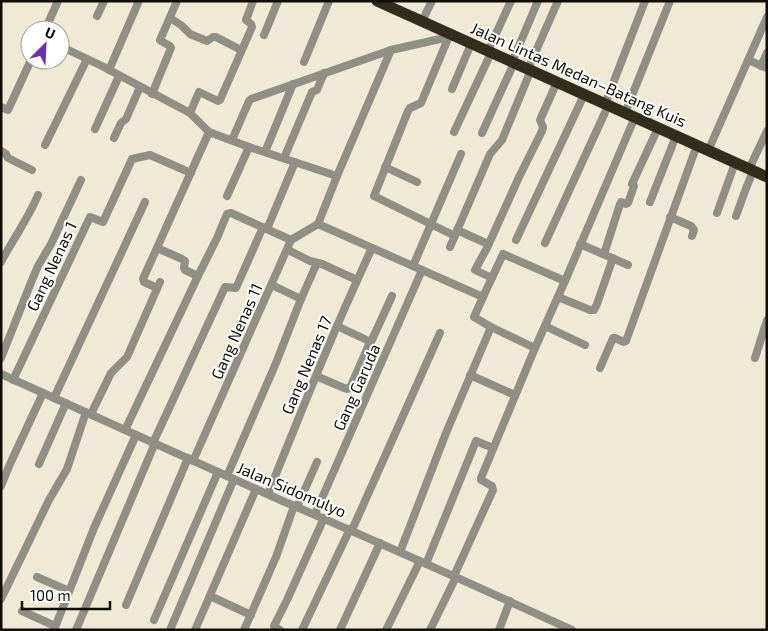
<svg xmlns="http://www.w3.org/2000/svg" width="768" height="631" viewBox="0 0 768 631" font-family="'Exo 2',sans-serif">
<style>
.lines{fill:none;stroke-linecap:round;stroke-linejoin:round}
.minor{stroke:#918e86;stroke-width:8}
.highway{stroke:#322c1c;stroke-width:11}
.labels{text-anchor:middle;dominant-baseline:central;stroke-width:4;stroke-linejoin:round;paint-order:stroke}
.street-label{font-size:16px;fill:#100d07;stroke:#fff}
</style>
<rect width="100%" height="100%" fill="#f0e9d5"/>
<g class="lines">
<g class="minor">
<path d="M97,16l7,-15"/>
<path d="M170,18l11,7 9,9 17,7 6,-4h3l25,13"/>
<path d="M422,21l10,-20"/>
<path d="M45,30l13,-29"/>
<path d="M450,34l-29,69 -11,5 -2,3 -34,85 81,40"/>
<path d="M264,35l14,-34"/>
<path d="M60,46l42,20 88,47 19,19 40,15 88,29 -19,48 165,73 -9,20 17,10 44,21 30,-67 70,-164"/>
<path d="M488,51l23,-50"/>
<path d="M748,60l19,8"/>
<path d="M304,62l25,-61"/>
<path d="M512,62l26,-61"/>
<path d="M761,66l6,-13"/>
<path d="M528,69l30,-68"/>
<path d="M109,70l29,-67"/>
<path d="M452,89l19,-45"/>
<path d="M152,94l19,-46 -1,-2 -9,-5 -1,-1 17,-39"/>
<path d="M605,104l40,-103"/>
<path d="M1,107l7,3 23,-50"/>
<path d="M190,113l9,-21 19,9 2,-1 32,-73 -1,-3 -5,-4 7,-19"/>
<path d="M625,113l45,-112"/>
<path d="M95,129l24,-53"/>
<path d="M454,132l37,-79"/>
<path d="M482,133l32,-70"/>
<path d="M114,138l7,-15 5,-4 14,-32"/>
<path d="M232,140l17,-39 2,-2 140,-49 58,-13"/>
<path d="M45,145l42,-86"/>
<path d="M1,151l5,3 2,4 24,12"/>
<path d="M708,151l59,-134"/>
<path d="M265,152l28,-68"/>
<path d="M284,158l28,-66 5,-2 7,-17"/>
<path d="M385,167l32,15"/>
<path d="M749,169l18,-38"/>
<path d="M337,176l54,-126"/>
<path d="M227,196l22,-49"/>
<path d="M650,202l26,-66"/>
<path d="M717,213l18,-50"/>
<path d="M736,216l9,-25 8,-20"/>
<path d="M670,217l21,9 3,4 -2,6"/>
<path d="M267,229l28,-67"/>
<path d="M457,230l31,14"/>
<path d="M516,240l68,-145"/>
<path d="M545,243l63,-137"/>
<path d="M580,244l48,21"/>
<path d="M450,247l40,-93 12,-14 29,-70"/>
<path d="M157,248l25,11 3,2 -1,7 1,2 13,6"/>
<path d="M288,250l22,11 12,3 35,16"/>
<path d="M604,254l16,-50 1,-2 5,2 2,-1 6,-17 -2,-2 26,-56"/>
<path d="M1,262c12,-23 27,-43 37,-67"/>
<path d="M413,266l48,-112"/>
<path d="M492,278l-17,-8 12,-22 32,-71 23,-46 1,-4 -3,-7 17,-38"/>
<path d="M272,285l29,14"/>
<path d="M157,288l-13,-6 -1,-3 66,-147"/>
<path d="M483,297l20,-43 62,27"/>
<path d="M558,297l32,13h4l3,-6 16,-46"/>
<path d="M337,326l34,16 21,-46"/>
<path d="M545,326l40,19"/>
<path d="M1,358l31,-78 6,-14 13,-22 30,-64"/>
<path d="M755,358l12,-38"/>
<path d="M600,368l13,-30h2l9,4 2,-1 71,-196"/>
<path d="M1,374l277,125c98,42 196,86 294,131"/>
<path d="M470,375l45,20"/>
<path d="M316,376l28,12 4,1 2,-1 20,-46"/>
<path d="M13,380l77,-163 13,5 29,-63 18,-4 41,18"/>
<path d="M54,398l91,-196"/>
<path d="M91,414l20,-41 16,-16 33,-75"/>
<path d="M125,430l73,-154 19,-38 10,-24 4,-1 60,27"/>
<path d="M153,443l72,-156 11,1 27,-61"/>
<path d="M193,461l98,-221 27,-16"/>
<path d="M39,464l27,-61"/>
<path d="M227,476l49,-113 25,-64 16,-36"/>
<path d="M1,486l9,-22 33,-71"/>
<path d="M268,494c33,-82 66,-165 104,-246"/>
<path d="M297,507l20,-45"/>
<path d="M315,514l107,-244"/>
<path d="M352,530l88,-197"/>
<path d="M400,552l46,-119 45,-106"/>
<path d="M426,564l50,-123 17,7"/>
<path d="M454,576l39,-86 -1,-4 -11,-6v-2l54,-130"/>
<path d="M37,577l32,14"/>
<path d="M210,596l41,19"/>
<path d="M1,599l48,-99 18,-31 19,-57"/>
<path d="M126,605l62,-147"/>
<path d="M22,611l33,15"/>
<path d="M154,620l64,-148"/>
<path d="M54,630l40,-102 42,-93"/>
<path d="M76,630l79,-187"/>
<path d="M170,630l64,-151"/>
<path d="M195,630l61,-141"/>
<path d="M244,630l32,-73 18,-51"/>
<path d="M280,630l-5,-3 -1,-1 13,-26 37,-82"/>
<path d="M302,630l48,-101"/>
<path d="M340,630l40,-87"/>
<path d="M386,630l34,-69"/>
<path d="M430,630l26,-53"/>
<path d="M499,630l11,-29"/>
</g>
<path class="highway" d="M377,1l390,176"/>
</g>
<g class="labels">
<g class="street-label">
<text transform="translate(579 74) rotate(24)">Jalan Lintas Medan–Batang Kuis</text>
<text transform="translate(51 266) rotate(-65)">Gang Nenas 1</text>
<text transform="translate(236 331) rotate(-66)">Gang Nenas 11</text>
<text transform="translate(306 365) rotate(-67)">Gang Nenas 17</text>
<text transform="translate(356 387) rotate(-66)">Gang Garuda</text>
<text transform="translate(292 489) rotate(23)">Jalan Sidomulyo</text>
</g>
</g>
<rect width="768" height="631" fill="none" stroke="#100d07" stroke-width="5"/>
<g transform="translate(45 45) rotate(24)"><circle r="24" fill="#ffffff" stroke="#9f9e9c"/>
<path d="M0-4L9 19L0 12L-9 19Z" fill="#6c32a8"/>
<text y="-8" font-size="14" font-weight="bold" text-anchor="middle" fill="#100d07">U</text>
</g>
<path d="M22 601v8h88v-8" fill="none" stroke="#100d07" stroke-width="2.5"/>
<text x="30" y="601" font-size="15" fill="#100d07" stroke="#ffffff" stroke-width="4" paint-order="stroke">100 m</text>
</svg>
